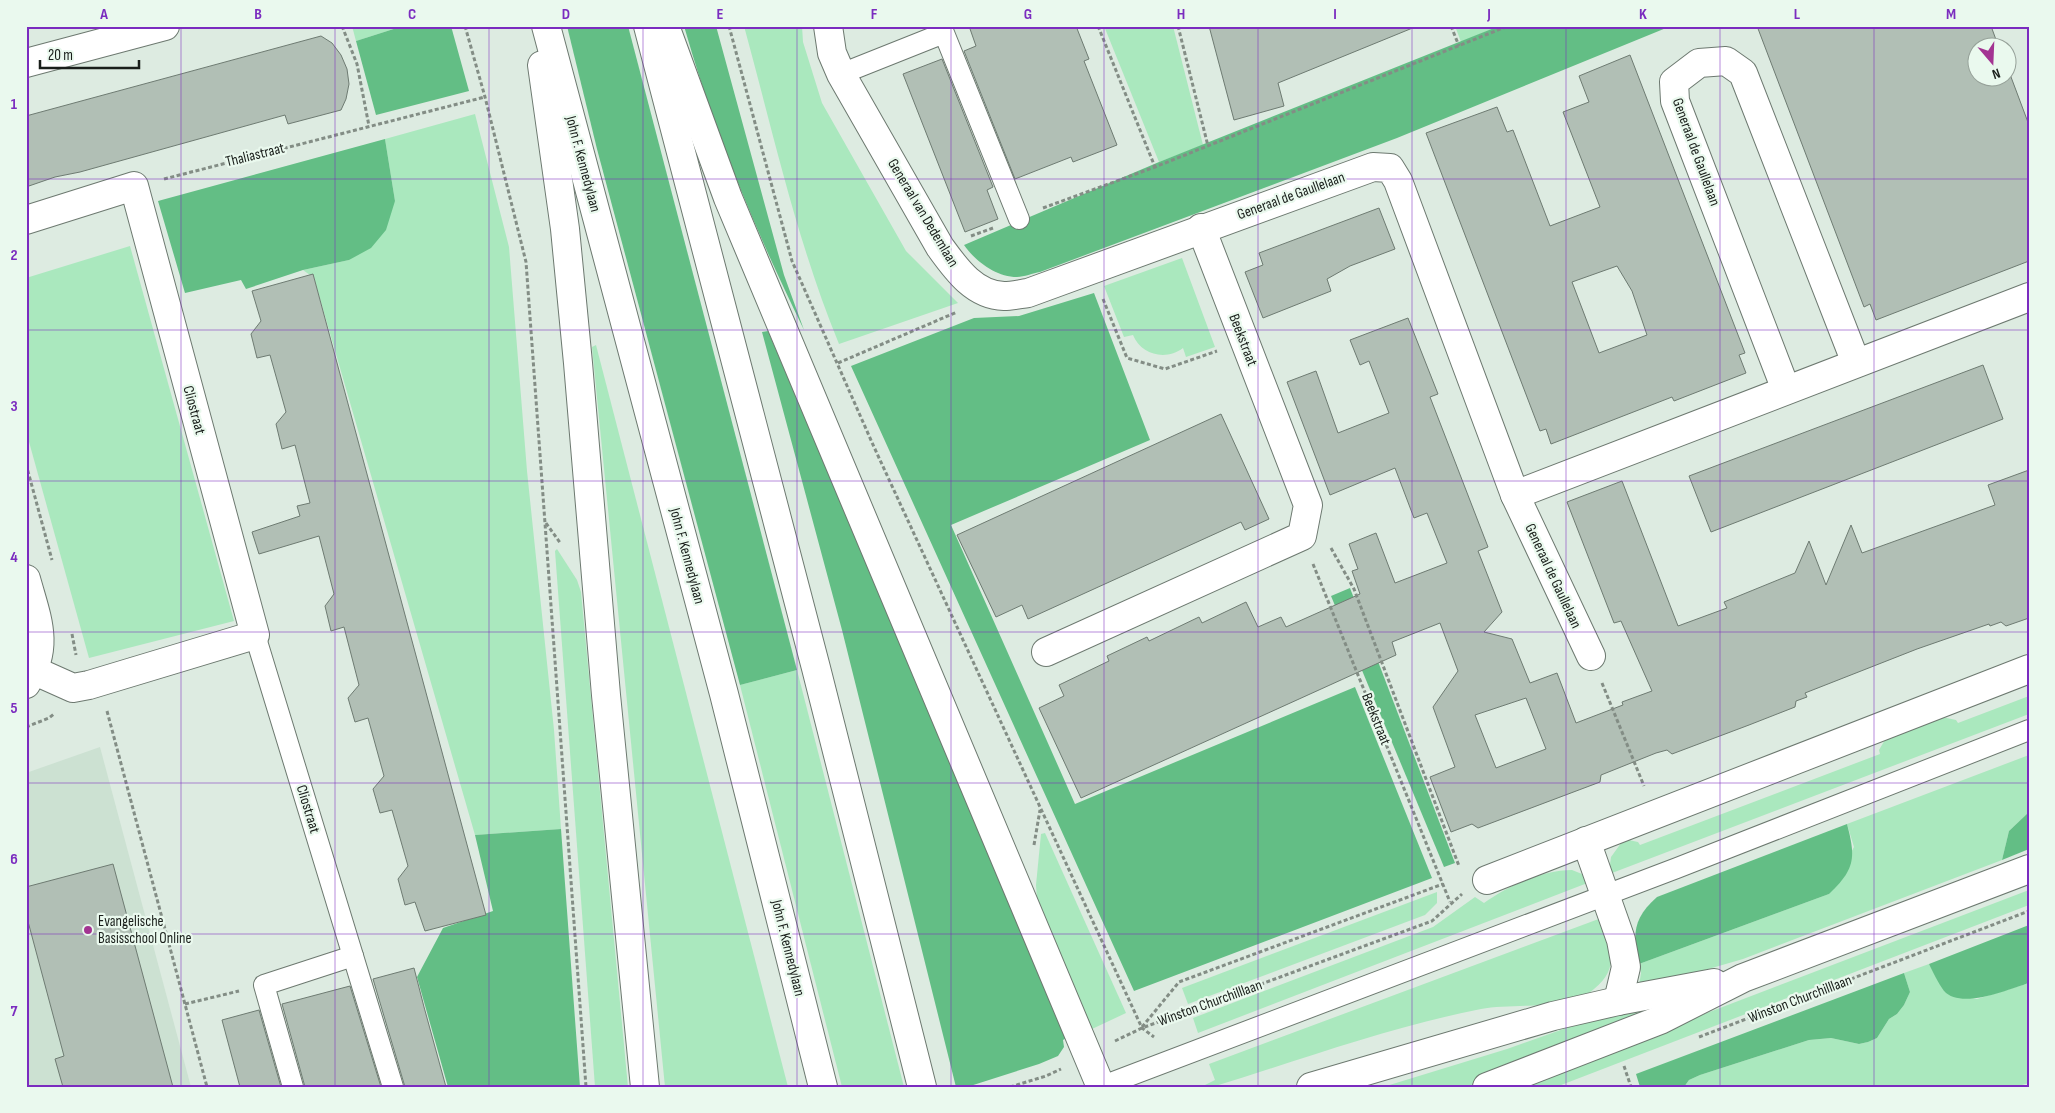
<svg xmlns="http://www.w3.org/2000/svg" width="2055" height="1113" viewBox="0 0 2055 1113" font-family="'Sofia Sans Condensed',sans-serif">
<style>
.built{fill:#cce1d2}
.green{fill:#aae8be}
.forest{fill:#63be85}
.building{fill:#b1bfb5;stroke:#6e7b72;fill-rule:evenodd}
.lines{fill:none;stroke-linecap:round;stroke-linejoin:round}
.service-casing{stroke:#6d7970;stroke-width:22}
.minor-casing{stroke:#6d7970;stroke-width:30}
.tertiary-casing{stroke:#6d7970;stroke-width:30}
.secondary-casing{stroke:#6d7970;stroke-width:30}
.primary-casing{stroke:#6d7970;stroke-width:30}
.path{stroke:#838d85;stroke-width:3;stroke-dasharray:4 2.5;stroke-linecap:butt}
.service{stroke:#fff;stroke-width:20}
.minor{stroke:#fff;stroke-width:28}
.tertiary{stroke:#fff;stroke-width:28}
.secondary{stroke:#fff;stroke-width:28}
.primary{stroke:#fff;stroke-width:28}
.grid{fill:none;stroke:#7b2cbf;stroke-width:1;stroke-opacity:0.55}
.poi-dot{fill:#a33492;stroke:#eaf9ee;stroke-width:2}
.labels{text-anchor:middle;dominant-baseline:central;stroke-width:4.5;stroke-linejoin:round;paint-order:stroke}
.street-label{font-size:15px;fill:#191e1a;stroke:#eaf9ee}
.poi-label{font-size:15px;fill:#191e1a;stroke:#eaf9ee;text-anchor:start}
.neatline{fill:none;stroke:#7b2cbf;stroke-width:2}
.grid-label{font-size:16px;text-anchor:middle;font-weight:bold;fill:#7b2cbf}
</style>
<rect width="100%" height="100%" fill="#ddebe1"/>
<path class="built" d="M100,747l91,340h-165v-314z"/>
<g class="green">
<path d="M352,26h51l-47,15z"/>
<path d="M744,26h58l1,16 19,61 84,148 52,52 -119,41c-42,-102 -66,-212 -95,-318z"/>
<path d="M1104,26h69l30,119 -44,17z"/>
<path d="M1455,26h44l-38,16z"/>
<path d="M475,114l34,133 18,224 27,259 7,99 -86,6 -161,-557 -11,-8 46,-10 46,-59 -10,-62z"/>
<path d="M130,246l104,375 -145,37 -63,-227v-153z"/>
<path d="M1182,258l33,89 -29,10 -3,-9c-17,13 -42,7 -50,-13l-9,2 -20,-51z"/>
<path d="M596,345l192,742h-123l-73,-740z"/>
<path d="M557,549l20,31 4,12 47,495h-33l-40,-536z"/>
<path d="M797,670l107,417h-62l-102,-402z"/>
<path d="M2029,696v18l-417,159 -3,-1 2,-15 13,-18 14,3 2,3 240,-91 -1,-4 7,-12 56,-21 14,3 2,3z"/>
<path d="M2029,755v57l-20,19 -7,29 -259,99 -83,24 -21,3 2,-13 -2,-9 190,-70 25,-47 -7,-23z"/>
<path d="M1045,833l81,180 -34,16 -55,-130 -1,-14 5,-51z"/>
<path d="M1572,870l10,4 8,8 -392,151 -5,-15 240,-91 42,-30 9,6c24,-17 58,-33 88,-33z"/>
<path d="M2029,890v15l-473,182h-43z"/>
<path d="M1437,892v11l-12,12 -237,89 -6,-16z"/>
<path d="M1604,917c6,29 17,50 -10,72 -25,22 -81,14 -113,20 -91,18 -181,51 -269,78h-11l14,-7 -6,-16z"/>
<path d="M1929,964l16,28 32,7 52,-16v100l-14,4h-331l5,-7 11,-5 109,-35 22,-2 28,6 9,-2 9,-4 12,-19 8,-5 7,-9 6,-13 -6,-19z"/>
<path d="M1650,1003l3,12 -187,72h-83l124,-38 96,-34z"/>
</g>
<g class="forest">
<path d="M403,26h48l18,65 -93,24 -20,-74z"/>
<path d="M567,26h61l169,644 -57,15 -143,-536z"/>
<path d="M684,26h32l68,249 20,55c-48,-98 -90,-198 -120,-304z"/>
<path d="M1499,26h172l-274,112 -357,134c-7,1 -16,5 -23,5 -21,0 -42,-16 -53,-32l195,-83z"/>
<path d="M385,139l10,62 -9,29 -15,18 -22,12 -46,10 -57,19 -5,-9 -56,13 -27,-92z"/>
<path d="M1094,293l56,147 -199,85 124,279 280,-117 77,191 -298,113 -283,-625 123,-48 45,-2z"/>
<path d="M768,331l300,706 -5,3 1,7 -6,9 -19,8 -72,23h-11l-114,-457 -80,-298z"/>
<path d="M1350,588l105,275 -11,4 -113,-271z"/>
<path d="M2029,812v37l-27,11 7,-29z"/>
<path d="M1847,824c9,34 8,45 -18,70l-190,70c-7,-29 -6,-46 18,-67z"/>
<path d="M561,829l19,258h-132l-31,-110 26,-49 50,-17 -18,-76z"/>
<path d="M2029,925v58c-20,6 -68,27 -85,8 -6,-8 -11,-19 -15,-27z"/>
<path d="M1904,973l6,19 -6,13 -7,9 -8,5 -12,19 -9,4 -9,2 -28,-6 -22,2 -109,35 -11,5 -5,7h-44l-4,-13z"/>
</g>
<g class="building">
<path d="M969,26h107l13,33 -5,2 33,84 -44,17 -2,-5 -56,22 -51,-128 12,-5z"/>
<path d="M1209,26h206v1l-137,56 6,23 -50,14z"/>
<path d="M1757,26h234l8,22h-21v30h30v-9l21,56v136l-153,59 -6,-16 -6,3z"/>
<path d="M321,36l11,7 9,12 6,14 2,15 -3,15 -5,11 -53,14 -3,-9 -205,57 -25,5 -29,10v-71z"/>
<path d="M1630,55l115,298 -6,2 7,18 -72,28 -2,-4 -121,47 -5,-15 -6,2 -114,-298 71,-26 10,25 6,-2 37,96 50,-19 -37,-95 26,-10 -10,-26zM1617,266l15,25 15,44 -48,18 -27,-71z"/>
<path d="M942,59l51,128 -6,3 11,29 -33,13 -62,-158z"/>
<path d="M1379,208l16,41 -45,17 -23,13 4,12 -68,27 -18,-46 18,-7 -4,-12z"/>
<path d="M313,274l173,641 -61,16 -10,-29 -10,3 -7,-26 10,-13 -16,-56 -12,3 -7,-24 11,-13 -16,-58 -13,4 -7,-24 11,-13 -15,-58 -13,4 -6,-25 9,-12 -15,-58 -60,18 -7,-22 48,-16 -3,-10 13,-3 -15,-58 -13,4 -6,-25 10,-12 -16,-57 -13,3 -6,-24 10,-13 -9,-30z"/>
<path d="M1408,318l30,76 -8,3 58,150 -10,4 24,61 -18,20 28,7 18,44 27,-10 19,50 47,-18 -1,-3 30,-11 -31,-70 -7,2 -47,-121 55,-21 56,145 49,-18 -3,-6 71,-29 14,-32 17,44 25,-60 11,28 133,-48 -7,-20 41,-15v148l-23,8 -5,-4 -11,4 -1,-2 -72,25 -112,44 2,4 -11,4 -1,6 -46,18 -77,29 -5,-4 -11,3 -55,22 -1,7 -122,46 -6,-4 -21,8 -21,-55 25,-10 -22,-60 25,-36 -18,-48 -48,19 4,13 -315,143 -42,-90 25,-12 -5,-11 50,-24 -2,-5 40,-19 2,4 50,-24 3,6 44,-21 12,25 23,-10 5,10 74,-33 -8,-23 6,-2 -9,-25 27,-11 19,50 52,-20 -20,-50 -13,5 -19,-50 -65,27 -43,-113 29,-11 22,62 51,-20 -20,-52 -9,4 -10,-25zM1526,698l20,51 -50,19 -21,-53z"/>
<path d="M1983,365l20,54 -292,113 -22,-56z"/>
<path d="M1221,414l48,105 -24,11 -4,-8 -213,97 -6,-14 -26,12 -39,-82z"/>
<path d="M113,864l11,41 49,182h-110l-8,-28 9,-3 -38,-142v-27z"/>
<path d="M414,968l10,39 22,80h-41l-32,-108z"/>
<path d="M350,986l31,101h-76l-23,-83z"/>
<path d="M259,1010l22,77h-41l-18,-67z"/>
</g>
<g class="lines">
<g class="service-casing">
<g id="service">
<path d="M841,74l103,-41 75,186"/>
<path d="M255,635l138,452"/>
<path d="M293,1087l-29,-102 89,-29"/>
<path d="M1100,1087l577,-219 352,-138"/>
</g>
</g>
<g class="minor-casing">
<g id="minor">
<path d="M828,26l4,27 9,21 99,173c16,22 34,48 64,49 8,0 16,-2 24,-3l345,-126 17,1 8,13 117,314 76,161"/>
<path d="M26,63l139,-37"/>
<path d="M26,220l108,-34 121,449 -166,50 -16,3 -38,-17"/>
<path d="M1786,390l-111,-289 -1,-19 25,-19 27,-2 17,12 113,290"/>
<path d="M1515,495l514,-198"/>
<path d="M1046,652l256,-116 6,-31 -107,-277"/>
<path d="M1586,841l35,99 5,27 -8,34"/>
<path d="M1487,880l542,-211"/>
</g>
</g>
<g class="tertiary-casing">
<path id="tertiary" d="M26,579c11,40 24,67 0,105"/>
</g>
<g class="secondary-casing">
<g id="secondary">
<path d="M1311,1087l242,-71 65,-15 96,-18"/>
<path d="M1487,1087l173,-67 83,-42 286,-109"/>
</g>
</g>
<g class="primary-casing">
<g id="primary">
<path d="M546,26l178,668 99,393"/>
<path d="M648,26l168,642 106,419"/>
<path d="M665,26l63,172 373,889"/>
<path d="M542,65l23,164 13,134 28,332 39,392"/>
</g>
</g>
<g class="path">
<path d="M342,26l15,38 12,62"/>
<path d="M465,26l20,71 41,165 60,825"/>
<path d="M729,26l63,235 82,186 268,581 12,9"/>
<path d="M1098,26l57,141"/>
<path d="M1178,26l30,120"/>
<path d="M1451,26l8,20"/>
<path d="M164,179l321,-82"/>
<path d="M1043,208l112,-41 353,-141"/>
<path d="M971,236l22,-8"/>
<path d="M1103,299l24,59 38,11 52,-18"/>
<path d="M838,363l119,-51"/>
<path d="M26,464l26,96"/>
<path d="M546,523l15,21"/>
<path d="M1331,548l23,41 105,277"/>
<path d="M1313,564l137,338"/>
<path d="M72,634l4,21"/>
<path d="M1602,683l42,103"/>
<path d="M107,711l100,376"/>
<path d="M26,727l23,-9 5,-4"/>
<path d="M1034,845l6,-35"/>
<path d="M185,1004l54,-13"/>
<path d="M1142,1027l37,-45 264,-98"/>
<path d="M1699,1037l330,-126"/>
<path d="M1115,1041l27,-13 290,-107 30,-27"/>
<path d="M1624,1066l7,21"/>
<path d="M1010,1087l36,-11 15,-7"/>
</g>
<use href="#service" class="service"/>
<use href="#minor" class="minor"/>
<use href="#tertiary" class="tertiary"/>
<use href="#secondary" class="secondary"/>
<use href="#primary" class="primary"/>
</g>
<path class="grid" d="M181,26v1061M335,26v1061M489,26v1061M643,26v1061M797,26v1061M951,26v1061M1104,26v1061M1258,26v1061M1412,26v1061M1566,26v1061M1720,26v1061M1874,26v1061M26,179h2003M26,330h2003M26,481h2003M26,632h2003M26,783h2003M26,934h2003"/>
<circle class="poi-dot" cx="88" cy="930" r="5"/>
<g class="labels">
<g class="street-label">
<text transform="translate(1696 152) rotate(70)">Generaal de Gaullelaan</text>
<text transform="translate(255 155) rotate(-14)">Thaliastraat</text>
<text transform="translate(583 164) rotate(75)">John F. Kennedylaan</text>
<text transform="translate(1291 196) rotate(-20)">Generaal de Gaullelaan</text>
<text transform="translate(923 213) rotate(59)">Generaal van Dedemlaan</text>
<text transform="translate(1243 340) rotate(69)">Beekstraat</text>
<text transform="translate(194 410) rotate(75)">Cliostraat</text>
<text transform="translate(687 556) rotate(75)">John F. Kennedylaan</text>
<text transform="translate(1553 576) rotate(65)">Generaal de Gaullelaan</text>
<text transform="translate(1376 719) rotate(68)">Beekstraat</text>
<text transform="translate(308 809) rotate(73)">Cliostraat</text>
<text transform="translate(788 948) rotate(76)">John F. Kennedylaan</text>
<text transform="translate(1800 999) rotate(-21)">Winston Churchilllaan</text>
<text transform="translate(1210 1003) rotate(-20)">Winston Churchilllaan</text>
</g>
<g class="poi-label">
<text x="98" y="921">Evangelische<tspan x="98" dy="17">Basisschool Online</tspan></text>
</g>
</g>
<rect width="2055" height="1113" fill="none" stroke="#eaf9ee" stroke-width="55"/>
<g transform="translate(1992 62) rotate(161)"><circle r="24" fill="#eaf9ee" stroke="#96a199"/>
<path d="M0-4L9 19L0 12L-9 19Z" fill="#a33492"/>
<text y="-8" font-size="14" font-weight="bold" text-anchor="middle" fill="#191e1a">N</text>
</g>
<path d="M40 60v8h99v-8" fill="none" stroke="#191e1a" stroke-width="2.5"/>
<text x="48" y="60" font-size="15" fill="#191e1a" stroke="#eaf9ee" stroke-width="4" paint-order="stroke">20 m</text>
<rect x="28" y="28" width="2000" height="1058" class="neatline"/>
<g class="grid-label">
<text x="104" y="19">A</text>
<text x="258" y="19">B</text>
<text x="412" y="19">C</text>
<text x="566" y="19">D</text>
<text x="720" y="19">E</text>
<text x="874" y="19">F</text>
<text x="1028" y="19">G</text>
<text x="1181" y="19">H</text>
<text x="1335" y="19">I</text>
<text x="1489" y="19">J</text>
<text x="1643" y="19">K</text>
<text x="1797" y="19">L</text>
<text x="1951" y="19">M</text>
<text x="14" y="109">1</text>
<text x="14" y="260">2</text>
<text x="14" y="411">3</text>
<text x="14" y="562">4</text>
<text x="14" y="713">5</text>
<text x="14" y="864">6</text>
<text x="14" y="1016">7</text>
</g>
</svg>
